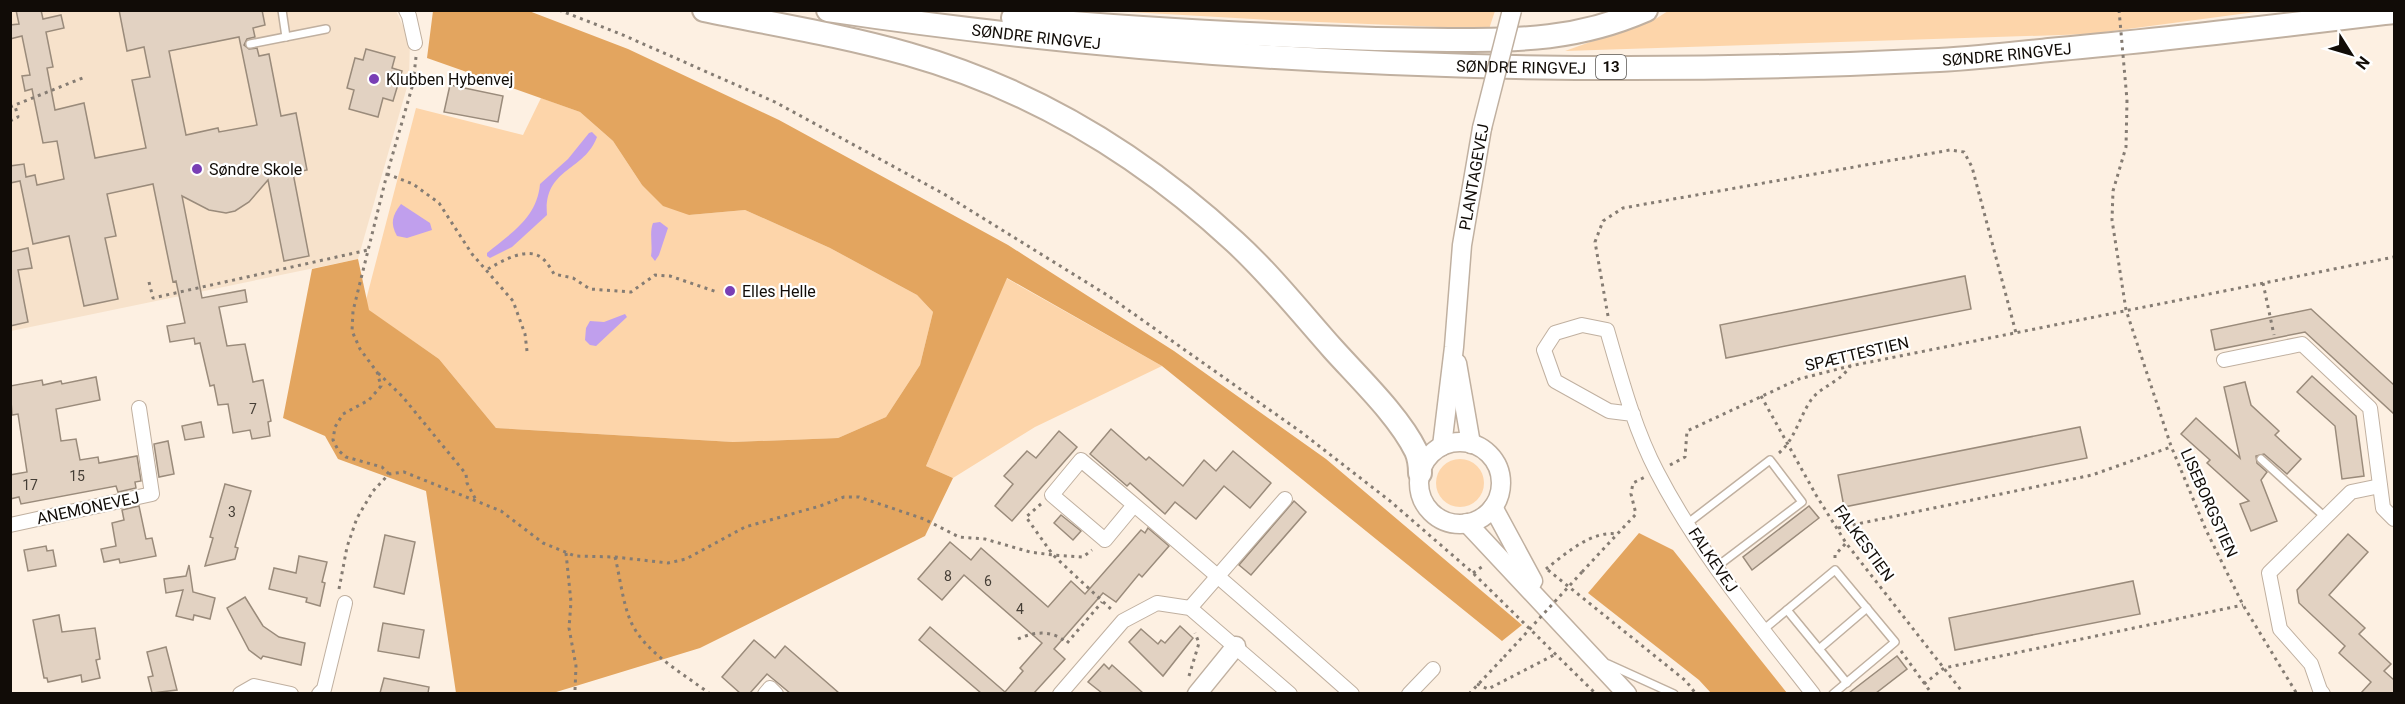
<svg xmlns="http://www.w3.org/2000/svg" width="2405" height="704" viewBox="0 0 2405 704" font-family="Roboto,sans-serif">
<style>
.built{fill:#f7e2cb}
.green{fill:#fdd5aa}
.forest{fill:#e3a55f}
.water{fill:#c09fed}
.building{fill:#e2d2c2;stroke:#9a8b7b;stroke-width:1.5;fill-rule:evenodd}
.lines{fill:none;stroke-linecap:round;stroke-linejoin:round}
.service-casing{stroke:#c0b0a0;stroke-width:10}
.minor-casing{stroke:#c0b0a0;stroke-width:16}
.tertiary-casing{stroke:#c0b0a0;stroke-width:21}
.primary-casing{stroke:#c0b0a0;stroke-width:26}
.path{stroke:#857c73;stroke-width:3;stroke-dasharray:3 4.5;stroke-linecap:butt}
.service{stroke:#fff;stroke-width:7}
.minor{stroke:#fff;stroke-width:14}
.tertiary{stroke:#fff;stroke-width:18}
.primary{stroke:#fff;stroke-width:22}
.tertiary-bridge-casing{stroke:#c0b0a0;stroke-width:21;stroke-linecap:butt}
.path-bridge{stroke:#857c73;stroke-width:3;stroke-dasharray:3 4.5;stroke-linecap:butt}
.tertiary-bridge{stroke:#fff;stroke-width:18}
.poi-dot{fill:#793fb5;stroke:#fff;stroke-width:2}
.labels{text-anchor:middle;dominant-baseline:central;stroke-width:4.5;stroke-linejoin:round;paint-order:stroke}
.number-label{font-size:14px;fill:#453e36}
.shield{fill:#fff;stroke:#585551;stroke-width:1.5}
.shield-label{font-size:15px;font-weight:bold;fill:#110c07}
.street-label{font-size:16px;fill:#110c07;stroke:#fff}
.poi-label{font-size:16px;fill:#110c07;stroke:#fff;text-anchor:start}
</style>
<rect width="100%" height="100%" fill="#fdf0e2"/>
<path class="built" d="M11,11h385l14,30 -1,39 -51,179 -347,72z"/>
<g class="green">
<path d="M1112,11h383l-6,18 -218,-9z"/>
<path d="M1668,11h595l-173,23 -525,17 92,-33z"/>
<path d="M541,98l39,14 33,29 29,44 47,30 56,-5 85,38 87,47 16,17 -13,53 -34,52 -48,21 -105,4 -237,-14 -57,-69 -71,-49 -2,-10 50,-192 107,27z"/>
<path d="M1006,278l156,88 -127,61 -82,51 -27,-12z"/>
<circle cx="1460" cy="483" r="24"/>
</g>
<g class="forest">
<path d="M433,11h96l99,38 151,71 229,125 166,106 152,108 196,166 -20,16 -340,-275 -155,-88 -81,188 27,12 -28,58 -225,112 -147,45h-97l-30,-202 -88,-32 -13,-23 -42,-18 29,-149 46,-10 11,51 70,49 57,69 237,14 105,-4 48,-21 34,-52 13,-53 -16,-17 -87,-47 -85,-38 -56,5 -26,-9 -21,-21 -29,-44 -33,-29 -153,-54z"/>
<path d="M1639,533l34,17 114,143h-76l-12,-13 -111,-87z"/>
</g>
<g class="water">
<path d="M592,132l5,5c-13,35 -54,31 -50,78l-35,32 -22,11 -3,-2v-3c24,-20 50,-35 53,-69l28,-25 21,-26z"/>
<path d="M401,204l29,19 2,7 -25,8 -10,-2c-7,-13 -5,-20 4,-32z"/>
<path d="M660,222l8,6 -9,27 -4,6 -4,-5c2,-11 -2,-23 2,-33z"/>
<path d="M625,314l2,3 -31,29 -6,-1 -5,-5 1,-12 4,-7 14,1z"/>
</g>
<g class="building">
<path d="M16,10h25l2,9 18,-4 3,13 -18,4 7,35 -6,1 8,42 29,-7 11,55 51,-10 -14,-68 18,-3 -6,-30 -17,4 -8,-41h143l3,15 -12,3 2,9 -8,2 -3,6 5,4 8,-1 2,8 10,-2 12,62 15,-3 11,57 -14,3 16,83 -25,5 -16,-81 -19,22 -14,9 -9,2 -17,-3 -27,-14 20,102 43,-8 2,12 -28,5 8,39 18,-2 8,38 10,-2 8,41 -3,1 2,14 -18,3 -2,-9 -17,3 -5,-29 -10,1 -4,-20 -4,1 -10,-43 -5,1 -1,-6 -24,4 -3,-16 18,-3 -9,-42 -3,1 -20,-98 -46,10 9,42 -11,2 13,61 -34,7 -15,-70 -36,8 -13,-63 -10,2v-17l14,-2 2,13 9,-2 2,10 27,-6 -7,-38 -14,2 -11,-54 -7,2 -3,-15 8,-1 -8,-39 -12,3v-14l9,-1zM239,37l18,88 -38,7 -1,-4 -32,7 -17,-84z"/>
<path d="M366,49l29,8 -3,11 10,3 -9,30 -10,-3 -5,19 -29,-8 5,-19 -7,-2 8,-30 8,2z"/>
<path d="M450,85l53,11 -5,26 -54,-10z"/>
<path d="M28,248l4,20 -14,2 10,52 -18,4v-74z"/>
<path d="M1965,276l6,33 -245,49 -6,-33z"/>
<path d="M2311,309l83,76v29l-89,-82 -90,18 -4,-20z"/>
<path d="M2312,376l44,40 8,60 -22,3 -7,-53 -38,-34z"/>
<path d="M96,377l4,23 -44,9 5,32 15,-2 4,21 18,-3 1,6 38,-7 4,25 -6,1 1,6 -18,4 -2,-6 -95,18 -2,-7 -9,2v-24l17,-3 -9,-58 -6,1 -2,-29 32,-6 1,5 18,-4 1,3z"/>
<path d="M2245,382l6,23 28,26 -4,4 26,24 -14,15 -23,-20 -8,2 1,7 10,9 -6,8 16,41 -26,10 -11,-27 9,-3 -42,-38 3,-3 -29,-26 15,-16 44,40 -16,-71z"/>
<path d="M201,422l3,15 -19,3 -3,-14z"/>
<path d="M2080,427l7,31 -243,49 -6,-32z"/>
<path d="M1111,429l35,31 3,-3 34,29 21,-26 12,11 17,-20 38,32 -21,25 -26,-22 -28,33 -21,-17 -10,12 -35,-31 -3,3 -37,-32z"/>
<path d="M1059,431l18,16 -65,74 -17,-15 18,-22 -9,-8 23,-25 9,7z"/>
<path d="M168,441l6,33 -15,3 -5,-33z"/>
<path d="M225,484l26,7 -16,56 3,1 -3,11 -30,7 8,-28 -3,-1z"/>
<path d="M1294,501l12,11 -55,63 -12,-10z"/>
<path d="M139,506l7,33 6,-1 4,18 -36,7 -1,-4 -15,3 -3,-13 15,-3 -4,-23 12,-3 -2,-10z"/>
<path d="M1809,506l10,12 -67,52 -9,-13z"/>
<path d="M1061,515l20,16 -8,9 -19,-17z"/>
<path d="M1148,528l21,18 -27,31 -3,-3 -23,28 -13,-9 -49,56 11,10 -31,34h-53l-62,-53 11,-13 75,65 18,-21 -3,-3 22,-25 -78,-68 -22,25 -24,-21 32,-37 21,18 10,-12 67,59 23,-26 14,13 56,-64 4,3z"/>
<path d="M2348,534l20,18 -39,43 36,33 -6,6 32,30 -7,7 10,9v13h-33l10,-11 -32,-29 6,-7 -46,-43 -2,-13z"/>
<path d="M385,535l30,7 -11,52 -30,-7z"/>
<path d="M46,546l1,5 6,-1 3,16 -28,5 -4,-21z"/>
<path d="M299,556l28,6 -5,20 3,1 -5,23 -14,-4 1,-4 -38,-9 5,-21 22,5z"/>
<path d="M189,565l4,27 22,6 -5,21 -16,-4 -1,5 -17,-4 7,-26 -17,3 -2,-14 22,-3z"/>
<path d="M2133,581l7,33 -185,36 -6,-32z"/>
<path d="M245,597l18,29 16,11 26,6 -4,22 -38,-9 -2,3 -12,-9 -22,-42z"/>
<path d="M59,615l3,17 33,-4 5,31 -4,1 4,18 -18,4 -1,-7 -33,7 -1,-4h-3l-11,-58z"/>
<path d="M383,623l41,7 -5,28 -41,-7z"/>
<path d="M1180,626l13,12 -30,38 -34,-34 12,-13 17,15 3,-4 4,3z"/>
<path d="M754,640l21,18 10,-12 54,47h-49l-23,-19 -17,19h-10l-18,-16z"/>
<path d="M166,647l11,43 -25,3 -4,-16 5,-1 -6,-24z"/>
<path d="M1897,656l10,13 -31,24h-27z"/>
<path d="M1104,664l5,5 3,-4 31,28h-41l-14,-11z"/>
<path d="M384,678l45,9 -1,6h-48z"/>
</g>
<g class="lines">
<g class="service-casing">
<g id="service">
<path d="M282,10l4,27"/>
<path d="M250,44l76,-15"/>
<path d="M2261,459l65,59"/>
<path d="M1688,523l82,-63 32,42 -87,66"/>
<path d="M1787,610l60,73"/>
<path d="M1763,630l72,-60 60,72 -62,52"/>
<path d="M1819,649l48,-41"/>
<path d="M1608,664l66,30"/>
</g>
</g>
<g class="minor-casing">
<g id="minor">
<path d="M406,10l3,6 6,27"/>
<path d="M2224,360l78,-16 68,64 13,100 11,11"/>
<path d="M1633,414l-24,-3 -54,-30 -11,-31 11,-17 27,-8 25,5c14,48 27,98 50,142 42,81 100,150 156,222"/>
<path d="M1134,505l-29,35 -53,-45 29,-35c92,77 182,155 271,234"/>
<path d="M10,525l142,-31 -13,-86"/>
<path d="M1190,608l95,-109"/>
<path d="M240,694l14,-8 37,8"/>
<path d="M319,694l5,-5 21,-86"/>
<path d="M765,694l5,-6 6,6"/>
<path d="M1060,694l63,-73 34,-18 33,5 100,86"/>
<path d="M1409,694l24,-25"/>
<path d="M2323,694l-3,-4 -9,-26 -31,-35 -11,-56 82,-81 29,-6"/>
</g>
</g>
<g class="tertiary-casing">
<g id="tertiary">
<path d="M1457,363l14,81"/>
<circle cx="1460" cy="483" r="41"/>
<path d="M1442,446l12,-99 8,-102 20,-117"/>
<path d="M1493,507l40,74"/>
<path d="M1467,523l160,171"/>
<path d="M1197,694l39,-48"/>
</g>
</g>
<g class="primary-casing">
<g id="primary">
<path d="M704,10c68,14 137,25 204,44 124,35 233,101 327,188 35,32 66,71 98,107 26,29 66,67 83,102 3,7 4,14 4,22"/>
<path id="s1" d="M828,10c367,55 741,69 1111,50 37,-2 73,-6 110,-10 116,-10 230,-24 345,-38"/>
<path d="M1013,18c101,9 203,15 304,19 44,2 88,3 132,3 73,0 128,0 197,-30"/>
</g>
</g>
<g class="path">
<path d="M559,10l64,25 152,67 169,92 163,101 194,137 89,69 83,72 123,121"/>
<path d="M2127,100l-1,47 -13,44 -1,29 14,90 45,136 35,84 37,75 54,89"/>
<path d="M10,107l75,-30"/>
<path d="M10,121l8,-4 -3,-11"/>
<path d="M387,174l26,10 26,19 33,51 41,47 12,33 2,17"/>
<path d="M488,269c14,-8 39,-23 54,-11 5,4 9,11 12,16l19,4 17,11 41,3 24,-17 15,1 47,16"/>
<path d="M149,282l4,16 215,-48"/>
<path d="M2263,283l11,52"/>
<path d="M1608,316l-13,-74 8,-21 20,-13 327,-58 14,2 8,15 44,166"/>
<path d="M378,373l24,23 64,78 1,9 9,17"/>
<path d="M1761,396l55,99 30,48 118,151"/>
<path d="M1779,453c16,-14 20,-35 32,-53 10,-14 30,-18 39,-34"/>
<path d="M1670,465l15,-8 2,-26 112,-52 51,-13 544,-109"/>
<path d="M389,474l-7,-7 -36,-10 -8,-7 -5,-10 2,-13 8,-13 26,-14 12,-14 -4,-14 -17,-23 -8,-18 1,-20 34,-137 26,-90 3,-27"/>
<path d="M1041,504l-15,13 27,38 60,56"/>
<path d="M1838,528l254,-53 79,-28"/>
<path d="M566,553l5,49 -2,26 7,38 -1,24"/>
<path d="M615,557c5,20 7,41 14,60 12,34 54,56 81,77"/>
<path d="M1835,558v-3l11,-12"/>
<path d="M1546,569c19,-15 46,-39 71,-35"/>
<path d="M1548,570l138,111 10,13"/>
<path d="M1582,572l54,-58 -5,-20 2,-11 12,-6"/>
<path d="M1473,573l10,-7"/>
<path d="M339,589l8,-42 10,-29 16,-27 16,-17 15,-2 97,39 42,32 32,13 40,1 53,6 18,-4 59,-32 75,-21 24,-9h15l65,22 35,18 26,2 45,13 23,3 30,2 9,-7"/>
<path d="M1018,639c17,-8 35,-9 49,4l35,-41"/>
<path d="M1901,651l31,43"/>
<path d="M1189,676l10,-33 -4,-10"/>
<path d="M1477,684l11,5 68,-35"/>
<path d="M1924,684l20,-16 299,-63"/>
<path d="M1469,694l35,-37"/>
</g>
<use href="#service" class="service"/>
<use href="#minor" class="minor"/>
<use href="#tertiary" class="tertiary"/>
<use href="#primary" class="primary"/>
<g class="tertiary-bridge-casing">
<path id="tertiary-bridge" d="M1482,128l30,-118"/>
</g>
<g class="path-bridge">
<path d="M2119,10l8,90"/>
<path d="M1504,657l78,-85"/>
</g>
<use href="#tertiary-bridge" class="tertiary-bridge"/>
</g>
<g class="poi-dot">
<circle cx="374" cy="79" r="6"/>
<circle cx="197" cy="169" r="6"/>
<circle cx="730" cy="291" r="6"/>
</g>
<g class="labels">
<g class="number-label">
<text x="253" y="409">7</text>
<text x="77" y="476">15</text>
<text x="30" y="485">17</text>
<text x="232" y="512">3</text>
<text x="948" y="576">8</text>
<text x="988" y="581">6</text>
<text x="1020" y="609">4</text>
</g>
<rect class="shield" x="1596" y="55" width="30" height="24" rx="4.5"/>
<g class="shield-label">
<text x="1611" y="67">13</text>
</g>
<g class="street-label">
<text stroke="none"><textPath href="#s1" startOffset="210">SØNDRE RINGVEJ</textPath></text>
<text stroke="none"><textPath href="#s1" startOffset="1182">SØNDRE RINGVEJ</textPath></text>
<text stroke="none"><textPath href="#s1" startOffset="696">SØNDRE RINGVEJ</textPath></text>
<text transform="translate(1474 177) rotate(-80)">PLANTAGEVEJ</text>
<text transform="translate(1857 354) rotate(-13)">SPÆTTESTIEN</text>
<text transform="translate(2209 503) rotate(66)">LISEBORGSTIEN</text>
<text transform="translate(88 508) rotate(-12)">ANEMONEVEJ</text>
<text transform="translate(1864 543) rotate(54)">FALKESTIEN</text>
<text transform="translate(1713 560) rotate(56)">FALKEVEJ</text>
</g>
<g class="poi-label">
<text x="386" y="79">Klubben Hybenvej</text>
<text x="209" y="169">Søndre Skole</text>
<text x="742" y="291">Elles Helle</text>
</g>
</g>
<rect width="2405" height="704" fill="none" stroke="#110c07" stroke-width="24"/>
<g transform="translate(2351 54) rotate(127)" stroke="#ffffff" stroke-width="4.5" paint-order="stroke">
<path d="M0-4.5L10 22L0 15L-10 22Z" fill="#110c07"/>
<text y="-9" font-size="16" font-weight="bold" text-anchor="middle" fill="#110c07">N</text>
</g>
</svg>
